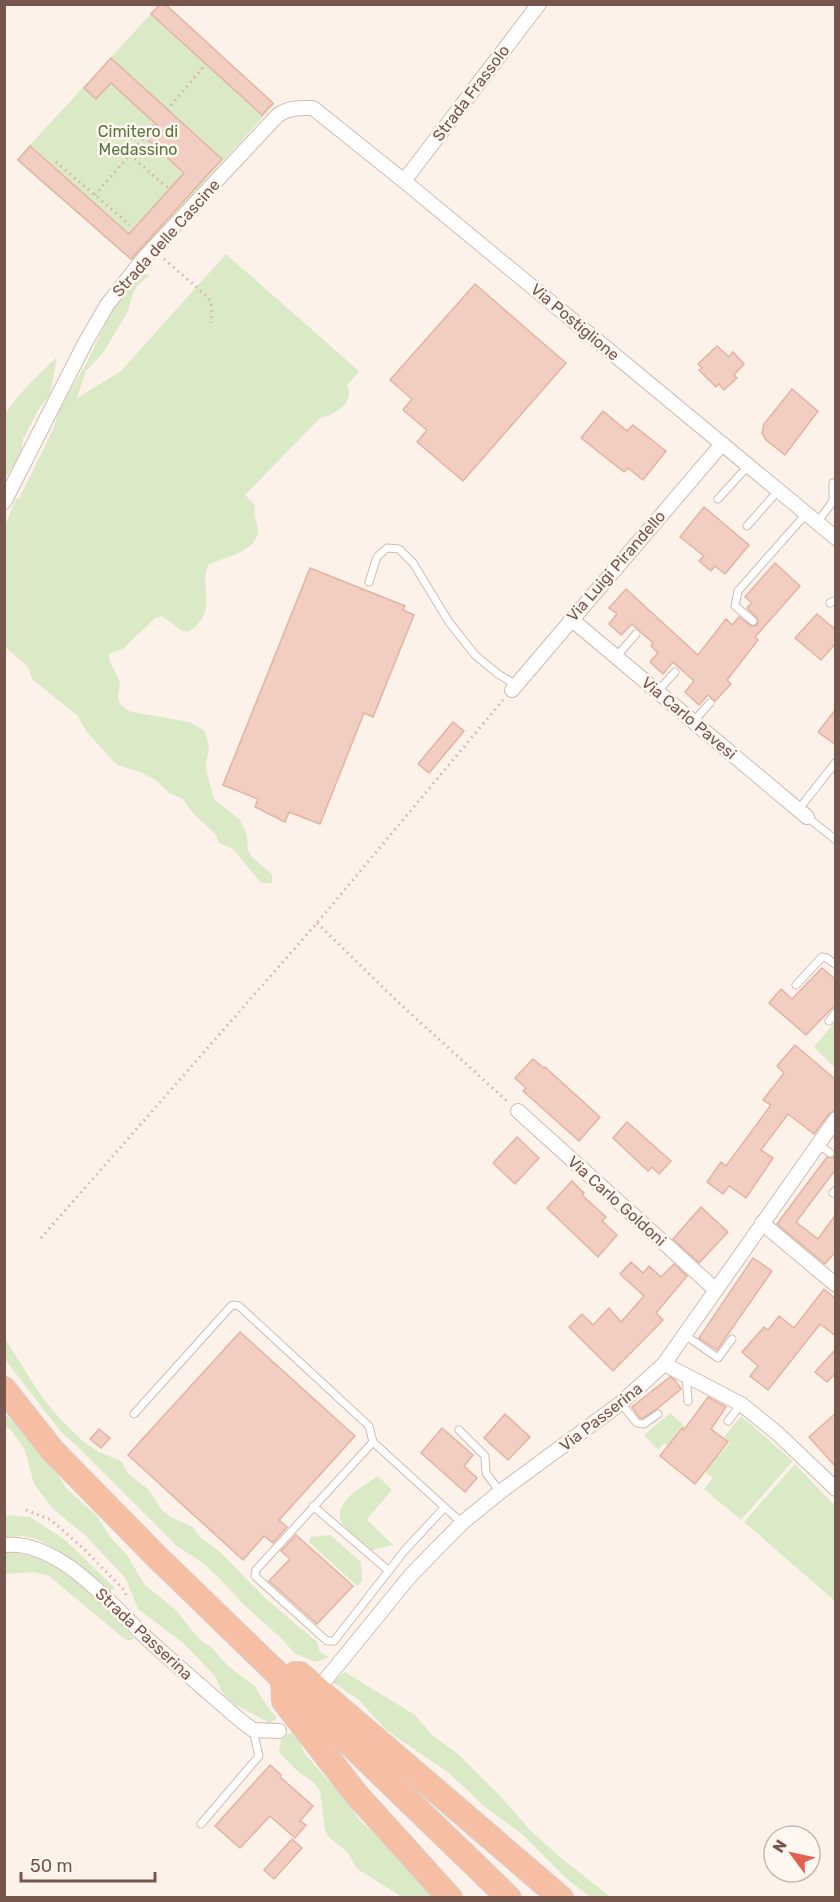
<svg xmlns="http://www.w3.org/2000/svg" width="840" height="1902" viewBox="0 0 840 1902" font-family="Rubik,sans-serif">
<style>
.green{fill:#daeac7}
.building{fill:#f1cec1;stroke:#e3b3a2;stroke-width:1.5}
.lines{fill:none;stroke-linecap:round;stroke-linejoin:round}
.service-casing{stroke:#d1bbb1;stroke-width:9}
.minor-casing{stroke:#d1bbb1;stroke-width:16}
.trunk-casing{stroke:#d9d0cd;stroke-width:26}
.path{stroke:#d7b1a4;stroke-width:3;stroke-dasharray:1.5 4.5;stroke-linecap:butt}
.service{stroke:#fff;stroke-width:7}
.minor{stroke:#fff;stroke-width:14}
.trunk{stroke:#f6bea3;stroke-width:24}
.labels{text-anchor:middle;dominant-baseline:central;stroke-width:5;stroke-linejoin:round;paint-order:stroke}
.street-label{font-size:16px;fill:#77564d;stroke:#fff7f0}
.park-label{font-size:16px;fill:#587641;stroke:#fff7f0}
</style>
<rect width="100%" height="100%" fill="#fcf2e9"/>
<g class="green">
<path d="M159,5h7l109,99 -143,157 -116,-101z"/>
<path d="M226,254l133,117 -12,15c9,16 -13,30 -27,32l-75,77 10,10c-2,13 2,15 3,24 1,22 -34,29 -49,35 -12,24 12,44 -20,68l-7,-1 -20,-15 -7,2 -31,30 -15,6c0,11 5,14 9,23 7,16 -11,21 13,35l59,10 15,9 4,16 -3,18 1,9 7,25 26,21 7,15 1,15 4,7 20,17v9h-11l-28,-34 -14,-6 -3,-8 -24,-23 -9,-13 -14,-6 -12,-12 -15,-8 -24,-8 -6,-5 -26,-29 -8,-15 -45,-36 -6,-14 -22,-19v-121l11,-28 3,1 2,-4 33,-68 5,-17 28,-48 22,-46 27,-38 7,-4 7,1 -13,11 -4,7 -5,18 -25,42 -17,18 -9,27 44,-27z"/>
<path d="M57,357l-7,38 -10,12 -17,32 -2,14 -16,26v-66l22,-27z"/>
<path d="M835,1022v46l-21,-21z"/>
<path d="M5,1339l37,58 20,24 22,21 15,10 22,9 7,13 20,15 14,21 9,7 22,10 8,11 19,14 45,46 52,44 3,10 9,5 -12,5 -22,-8 -12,-14 -40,-36 -22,-24 -17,-16 -27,-18 -99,-99 -17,-15 -54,-70 -2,-4z"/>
<path d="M670,1413l26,23 -2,1 -13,-10 -14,18 -3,-2 -6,7 -14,-15z"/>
<path d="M5,1414l8,7 39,44 14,23 31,28 13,21 17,18 17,29 33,27 16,21 11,11 7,4 18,20 25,18 13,21 10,12 -7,5 -36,-19 -12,-12 -7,-16 -31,-32 -46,-35 -12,-30 -40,-43 -33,-27 -19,-25 -9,-34 -14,-20 -6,-4z"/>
<path d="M741,1416l52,45 -52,59 -37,-31 9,-11 -18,-14 13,-17 11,9 11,-13 -6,-6z"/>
<path d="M795,1464l40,42v95l-91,-79z"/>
<path d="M378,1476l14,14 -24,28v3l25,24 -21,5c-9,-8 -22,-16 -29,-25 -14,-22 21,-39 35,-49z"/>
<path d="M5,1515l25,2 34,22 51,49 -6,4c-19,-18 -58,-53 -86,-56 -6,0 -12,1 -18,1z"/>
<path d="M330,1535l31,27 1,19 -5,5 -48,-44 2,-5z"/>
<path d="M12,1552c11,3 25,5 35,11 31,14 66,50 87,76l-7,2 -78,-65 -15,-4 -29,2v-21z"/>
<path d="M345,1672l70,43 17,20 26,19 43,43 30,34 31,28 49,38h-21l-23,-18 -45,-45 -37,-27 -36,-34 -63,-43 -27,-30 -26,-18z"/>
<path d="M295,1731l10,23 45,51 9,15 26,23 47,54h-30l-46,-29 -8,-15 -19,-16 -4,-7 -5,-39 -5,-7 -20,-15 -16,-17 2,-15z"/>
</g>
<g class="building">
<path d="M160,4h5l108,99 -11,12 -111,-101z"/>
<path d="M111,58l111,101 -91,100 -113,-99 12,-14 99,88 55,-61 -36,-33 12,-12 -49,-45 -15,16 -12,-11z"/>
<path d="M475,284l91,79 -103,118 -46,-39 10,-12 -24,-20 9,-11 -22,-19z"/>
<path d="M717,346l12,11 4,-5 11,12 -10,11 3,3 -13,12 -5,-6 -3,3 -17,-17 3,-2 -4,-4z"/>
<path d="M792,389l26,22 -33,44 -19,-15 -4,-7 2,-9z"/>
<path d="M603,411l24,20 6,-6 33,26 -23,29 -15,-12 -4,4 -43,-34z"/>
<path d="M704,507l45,38 -24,29 -10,-8 -4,5 -12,-10 5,-5 -24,-19z"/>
<path d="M775,563l25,23 -45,51 3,3 -31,40 4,4 -16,17 -7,-6 -9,10 -14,-13 9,-11 -21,-19 -10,12 -13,-12 8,-9 -7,-7 2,-3 -21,-19 -11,11 -12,-11 8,-10 -8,-6 17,-19 72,66 28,-36 6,6 7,-8 12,9 6,-1 1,-6 -11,-11 5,-5 -7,-6z"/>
<path d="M310,568l95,38 -2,4 11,5 -41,102 -9,-4 -44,111 -31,-12 -4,10 -30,-15 3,-8 -35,-14z"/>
<path d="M817,614l19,16v13l-15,17 -26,-22z"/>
<path d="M836,709v36l-18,-13z"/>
<path d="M453,722l11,9 -35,42 -11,-9z"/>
<path d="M822,968l14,12v24l-30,31 -37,-32 12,-14 11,10z"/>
<path d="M795,1045l41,35v30l-7,4 -15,20 -26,-20 -27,36 12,8 -27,40 -17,-12 -6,8 -16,-12 14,-20 5,4 45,-61 -8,-5 21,-27 -7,-7z"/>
<path d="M533,1059l11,9 1,-1 55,50 -21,24 -56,-50 3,-3 -11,-10z"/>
<path d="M627,1122l44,39 -12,13 -7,-7 -4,4 -35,-33z"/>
<path d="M517,1137l22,21 -24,26 -22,-21z"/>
<path d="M836,1154v15l-40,53 22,17 18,-25v37l-11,13 -48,-40 50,-67 6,1z"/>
<path d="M572,1181l12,12 -2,2 24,22 -4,4 15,14 -19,22 -51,-49z"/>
<path d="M701,1207l27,25 -29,31 -26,-24z"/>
<path d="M753,1258l19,13 -55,79 -18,-12z"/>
<path d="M631,1262l12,11 6,-7 12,11 13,-13 13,12 -31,37 7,7 -50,51 -44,-44 13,-13 11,11 16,-17 12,14 23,-26 -24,-22z"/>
<path d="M824,1289l12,10v37l-16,-12 -52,66 -18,-14 8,-10 -16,-14 22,-25 4,3 11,-14 15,12z"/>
<path d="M240,1332l115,104 -76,84 8,7 -14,16 -9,-7 -21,24 -115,-105z"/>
<path d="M836,1349v24l-9,9 -12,-10z"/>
<path d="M670,1377l5,3 6,9 -24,20 -14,9h-3l-8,-11z"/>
<path d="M708,1397l18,10 -15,22 17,13 -33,42 -35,-28 22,-28 2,2z"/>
<path d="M836,1413v54l-27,-30z"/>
<path d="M505,1414l25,23 -22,23 -24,-22z"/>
<path d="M442,1428l31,27 -9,11 13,12 -12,14 -44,-39z"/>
<path d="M99,1429l11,9 -9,10 -11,-9z"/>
<path d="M296,1535l57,51 -36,38 -48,-43 21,-22 -9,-8z"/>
<path d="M270,1765l11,10 -1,2 33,29 -13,15 6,4 -11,13 -25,-22 -30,32 -25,-22z"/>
<path d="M292,1839l10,9 -28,31 -10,-9z"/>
</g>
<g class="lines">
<g class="service-casing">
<g id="service">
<path d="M718,499l30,-33"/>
<path d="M817,523l16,-22v-18"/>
<path d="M747,526l31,-35"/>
<path d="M369,582l8,-25 10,-9 12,1 14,14 36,59 26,33 23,19 18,11"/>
<path d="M830,603l6,-3"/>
<path d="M753,621l-18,-15 3,-15 68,-77"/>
<path d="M616,657l20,-23"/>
<path d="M657,692l18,-20"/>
<path d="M693,722l17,-19"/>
<path d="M798,810l38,-48"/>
<path d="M807,817l29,23"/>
<path d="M796,985l26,-28 5,1 9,7"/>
<path d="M829,1021l7,-9"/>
<path d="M817,1143l13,10"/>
<path d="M833,1193l3,-3"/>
<path d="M685,1335l33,23 14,-19"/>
<path d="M686,1375l2,26"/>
<path d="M621,1403l16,20 7,1 14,-10"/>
<path d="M134,1414l98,-109 7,1 130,120 4,16 89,81"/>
<path d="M728,1421l13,-17"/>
<path d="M459,1430l26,26 1,17 14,19"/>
<path d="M373,1442l-117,128 -1,6 72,65h7l71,-91 39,-42"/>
<path d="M313,1506l76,65"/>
<path d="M201,1824l58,-68 -6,-26"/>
</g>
</g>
<g class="minor-casing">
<g id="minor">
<path d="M404,181l135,-177"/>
<path d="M4,502l81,-159 22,-38 37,-47 134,-143c12,-8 22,-7 35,-7l91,73 432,357"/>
<path d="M571,619l236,198"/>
<path d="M512,690l210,-246"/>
<path d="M518,1111l198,179"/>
<path d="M762,1223l74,62"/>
<path d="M664,1364l77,40 36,29 59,56"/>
<path d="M4,1545c57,-6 111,65 149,99 29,26 58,51 87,76l13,10 26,1"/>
<path d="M327,1678l84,-103 51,-52 38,-31 121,-89 43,-39 172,-245"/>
</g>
</g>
<g class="trunk-casing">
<g id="trunk">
<path d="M4,1389l49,62 103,105 353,342"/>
<path d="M295,1674h5l261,224"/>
<path d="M283,1682l1,19 72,93 94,104"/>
</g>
</g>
<g class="path">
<path d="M168,4l2,2"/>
<path d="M167,110l39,-46"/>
<path d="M130,155l39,34"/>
<path d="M56,162l74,63"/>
<path d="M95,195l61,-71"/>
<path d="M164,259l44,38 4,10 -1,16"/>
<path d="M317,923l82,80 109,99"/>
<path d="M41,1238l276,-315 186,-223"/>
<path d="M26,1510l25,10 33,29 41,42 1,4"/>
</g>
<use href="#service" class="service"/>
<use href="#minor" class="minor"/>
<use href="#trunk" class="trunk"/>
</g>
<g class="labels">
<g class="street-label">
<text transform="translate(471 93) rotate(-53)">Strada Frassolo</text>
<text transform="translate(166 238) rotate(-48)">Strada delle Cascine</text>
<text transform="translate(575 322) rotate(40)">Via Postiglione</text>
<text transform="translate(616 566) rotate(-49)">Via Luigi Pirandello</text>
<text transform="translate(689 718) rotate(40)">Via Carlo Pavesi</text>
<text transform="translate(617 1201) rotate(42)">Via Carlo Goldoni</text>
<text transform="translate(601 1417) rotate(-38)">Via Passerina</text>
<text transform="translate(144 1634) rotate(43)">Strada Passerina</text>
</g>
<g class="park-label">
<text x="138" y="131">Cimitero di<tspan x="138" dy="18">Medassino</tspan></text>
</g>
</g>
<rect width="840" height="1902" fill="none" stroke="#77564d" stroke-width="12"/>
<g transform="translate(792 1854) rotate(303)"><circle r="28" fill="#fff7f0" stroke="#c9b7af" stroke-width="1.5"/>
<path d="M0-4.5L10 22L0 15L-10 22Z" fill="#e36052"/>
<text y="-9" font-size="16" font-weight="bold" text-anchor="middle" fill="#77564d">N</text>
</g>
<path d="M21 1872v9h134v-9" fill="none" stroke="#77564d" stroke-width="3"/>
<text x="30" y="1872" font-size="18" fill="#77564d" stroke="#fff7f0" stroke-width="4.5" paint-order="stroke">50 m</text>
</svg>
